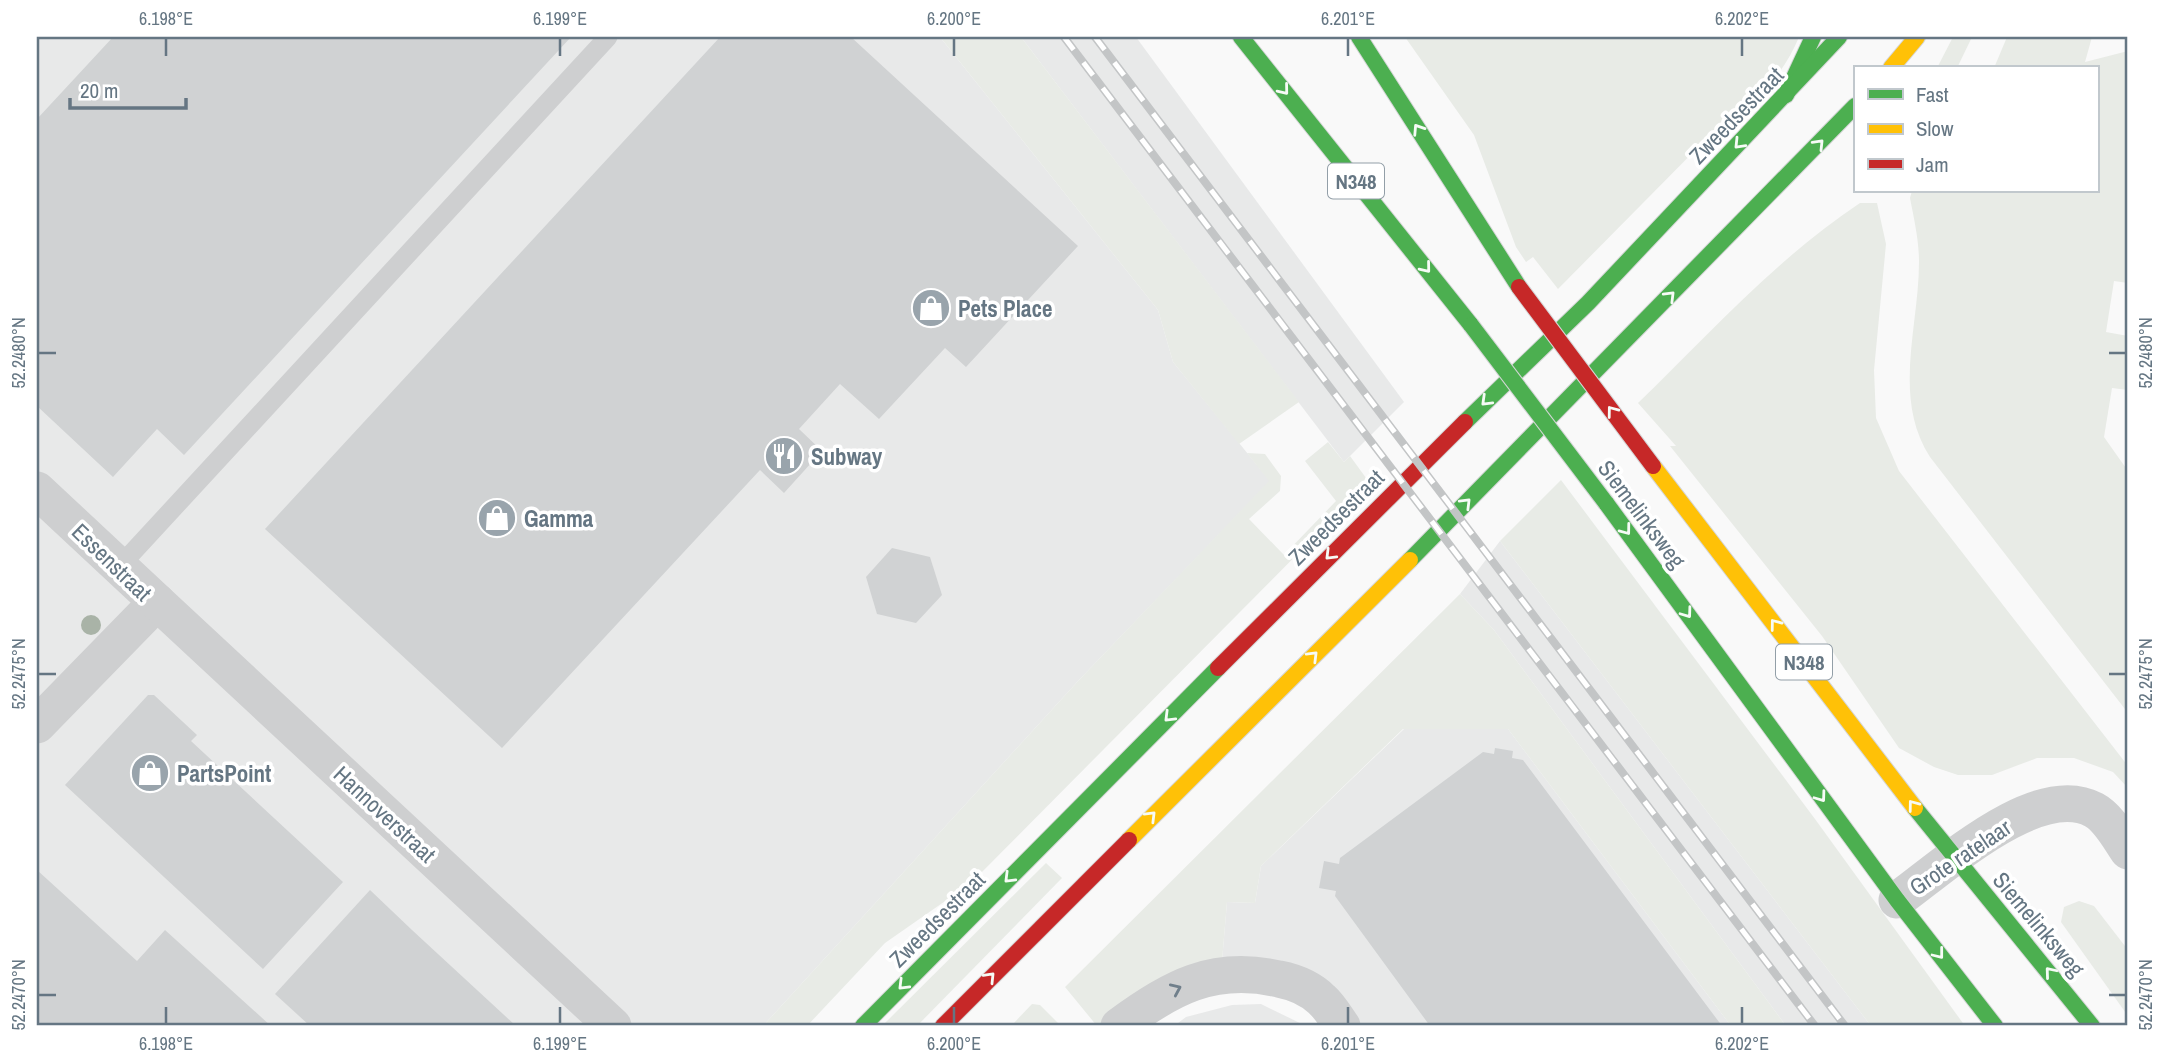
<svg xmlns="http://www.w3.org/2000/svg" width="2165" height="1063" viewBox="0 0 2165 1063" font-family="'Archivo Narrow',sans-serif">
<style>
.built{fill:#e8e9e9}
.green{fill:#e8ebe6}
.building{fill:#d0d2d3}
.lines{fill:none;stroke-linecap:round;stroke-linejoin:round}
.fast-casing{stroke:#d5d6d7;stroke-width:18}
.slow-casing{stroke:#d5d6d7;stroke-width:18}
.jam-casing{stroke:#d5d6d7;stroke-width:18}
.lane{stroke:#cecfd0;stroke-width:19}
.street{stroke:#cecfd0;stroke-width:37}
.fast{stroke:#4caf50;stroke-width:16}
.slow{stroke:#ffc107;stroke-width:16}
.jam{stroke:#c62828;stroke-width:16}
.rail-casing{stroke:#c3c5c6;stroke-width:8}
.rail{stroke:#fff;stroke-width:5;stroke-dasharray:16;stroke-linecap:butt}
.fast-bridge-casing{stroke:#d5d6d7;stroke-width:18;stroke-linecap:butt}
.jam-bridge-casing{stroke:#d5d6d7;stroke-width:18;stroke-linecap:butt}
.fast-bridge{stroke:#4caf50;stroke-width:16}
.jam-bridge{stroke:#c62828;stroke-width:16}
.tree{fill:#a9b3a7}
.oneway{stroke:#f6fbf6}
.oneway2{stroke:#707f8b}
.ticks{fill:none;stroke:#657683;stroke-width:2.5}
.labels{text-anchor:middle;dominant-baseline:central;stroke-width:7;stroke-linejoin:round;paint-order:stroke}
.shield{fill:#fff;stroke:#939fa8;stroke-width:2}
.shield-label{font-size:21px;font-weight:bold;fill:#657683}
.street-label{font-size:23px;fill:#657683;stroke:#fff}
.poi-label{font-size:23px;font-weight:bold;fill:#657683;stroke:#fff;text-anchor:start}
.neatline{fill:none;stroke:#657683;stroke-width:2.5}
.ticks-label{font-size:18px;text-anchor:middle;fill:#657683}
</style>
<rect width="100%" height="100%" fill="#f9f9f9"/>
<g class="built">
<path d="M37,37h903l218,273 15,52 97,119 -191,199 -316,346h-726z"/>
<path d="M1021,37h115l268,365 -60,60z"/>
<path d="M1500,541l371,485h-85l-292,-396 -34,-36z"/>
<path d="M1404,729h104l223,297h-371l-19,-26 -119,-39 5,-59 28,1 6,-37z"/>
<path d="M1261,1004l45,22h-132l12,-9 46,-12z"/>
</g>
<g class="green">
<path d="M940,37h81l278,365 -60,42 -66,-82 -15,-52z"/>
<path d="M1405,37h394c-13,32 -41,68 -73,82l-168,170 -25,-32 -7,5 -10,-15 -42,-112z"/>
<path d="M1953,37h19l-15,31h-20z"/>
<path d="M2007,37h85l-7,25 43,-11v232l-14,-2 -8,51 22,4v54l-16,-2 -8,49 24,34v242l-198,-256c-38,-59 -11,-130 -11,-195 0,-22 -5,-43 -9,-64l2,-7h185v-123h-103z"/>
<path d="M1860,203h17l9,41 -12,126 2,48 23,53 229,295v22l-15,-16 -39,-14h-37l-45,17h-34l-24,-8 -35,-19 -77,-112 -152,-190h6l-38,-43c71,-69 139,-145 222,-200z"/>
<path d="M1328,442l16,20 6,-6 19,26 -398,401 -86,60 -78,83h-44l316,-346 190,-199 -22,-28 18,1 16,22 -1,15 -31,28 35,36 52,-54 -31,-40z"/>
<path d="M1561,480l254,339 150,207h-94l-371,-485z"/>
<path d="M1460,594l34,36 292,396h-55l-223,-297h-105l-142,137 -6,37 -28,-1 -5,59 -58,23 -67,42 -32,-39z"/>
<path d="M1046,863l16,15 -145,148h-35z"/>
<path d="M2079,901l15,5 34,44v66l-67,-94 3,-15z"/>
<path d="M1032,1004l8,1 21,21h-50z"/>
</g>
<g class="building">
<path d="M113,37h458l-387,418 -27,-26 -44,48 -76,-71v-287z"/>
<path d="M720,37h131l227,209 -112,121 -21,-19 -66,71 -39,-35 -41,45 23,22 -38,42 -24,-23 -258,278 -237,-219z"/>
<path d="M892,548l38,9 12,38 -26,28 -39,-9 -11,-37z"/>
<path d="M148,695h6l43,40 -6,6 152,141 -80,87 -198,-184z"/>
<path d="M1495,748l18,3 -1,7 11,2 199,266h-292l-95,-130 1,-5 -17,-3 5,-27 15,3 1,-6 143,-106 11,2z"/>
<path d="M37,870l100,91 28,-31 106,96h-234z"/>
<path d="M370,890l42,40 104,96h-206l-35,-32z"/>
</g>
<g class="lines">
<g class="fast-casing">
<g id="fast">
<path d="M1241,37l230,288"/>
<path d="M1359,37l160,250"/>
<path d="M1786,95l27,-58"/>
<path d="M1465,422l123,-119 251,-266"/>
<path d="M1606,503l291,397 98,126"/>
<path d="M1410,560l445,-454"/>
<path d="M1915,808l177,218"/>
<path d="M863,1026l355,-358"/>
</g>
</g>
<g class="slow-casing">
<g id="slow">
<path d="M1891,68l26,-31"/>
<path d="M1653,466l262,342"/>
<path d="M1129,840l281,-280"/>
</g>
</g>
<g class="jam-casing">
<g id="jam">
<path d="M1218,668l247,-246"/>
<path d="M943,1026l186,-186"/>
</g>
</g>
<path class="lane" d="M119,567l489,-530"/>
<g class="street">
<path d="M37,490l120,112 -120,123"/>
<path d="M157,602l456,424"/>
<path d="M1897,900c44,-31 140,-121 197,-90 15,8 25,28 34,41"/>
<path d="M1119,1026c51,-38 94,-62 160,-47 15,3 32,10 43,21 8,7 14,18 20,26"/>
</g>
<use href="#fast" class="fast"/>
<use href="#slow" class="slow"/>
<use href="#jam" class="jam"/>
<g class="rail-casing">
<g id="rail">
<path d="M1064,37l751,989"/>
<path d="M1095,37l750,989"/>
</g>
</g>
<use href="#rail" class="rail"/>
<g class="fast-bridge-casing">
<path id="fast-bridge" d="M1471,325l135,178"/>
</g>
<g class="jam-bridge-casing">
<path id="jam-bridge" d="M1519,287l134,179"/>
</g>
<use href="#fast-bridge" class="fast-bridge"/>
<use href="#jam-bridge" class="jam-bridge"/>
</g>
<circle class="tree" cx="91" cy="625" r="10"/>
<defs><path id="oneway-chevron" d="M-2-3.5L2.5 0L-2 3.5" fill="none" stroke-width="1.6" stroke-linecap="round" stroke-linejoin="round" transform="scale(1.75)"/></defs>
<g class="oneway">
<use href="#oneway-chevron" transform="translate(1284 90) rotate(51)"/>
<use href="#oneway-chevron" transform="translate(1418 129) rotate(-123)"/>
<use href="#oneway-chevron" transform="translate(1739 144) rotate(134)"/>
<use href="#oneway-chevron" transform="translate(1819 144) rotate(-46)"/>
<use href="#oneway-chevron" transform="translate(1426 268) rotate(51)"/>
<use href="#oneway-chevron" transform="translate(1670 296) rotate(-45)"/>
<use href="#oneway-chevron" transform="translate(1486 401) rotate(136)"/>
<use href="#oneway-chevron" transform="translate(1612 411) rotate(-127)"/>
<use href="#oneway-chevron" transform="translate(1466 503) rotate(-45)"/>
<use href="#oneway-chevron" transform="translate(1626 530) rotate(53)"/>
<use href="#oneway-chevron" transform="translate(1330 555) rotate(135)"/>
<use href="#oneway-chevron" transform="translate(1687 613) rotate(54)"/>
<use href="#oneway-chevron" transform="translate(1775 624) rotate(-127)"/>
<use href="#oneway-chevron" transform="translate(1313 656) rotate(-45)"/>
<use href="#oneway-chevron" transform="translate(1169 717) rotate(135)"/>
<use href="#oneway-chevron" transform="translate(1821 797) rotate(54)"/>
<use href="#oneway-chevron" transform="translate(1913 805) rotate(-127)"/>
<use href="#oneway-chevron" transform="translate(1151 816) rotate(-45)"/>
<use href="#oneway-chevron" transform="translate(1009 878) rotate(135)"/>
<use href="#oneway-chevron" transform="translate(1939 954) rotate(52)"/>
<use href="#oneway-chevron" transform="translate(2050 972) rotate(-130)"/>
<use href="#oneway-chevron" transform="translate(990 977) rotate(-46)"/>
<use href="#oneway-chevron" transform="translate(903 985) rotate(135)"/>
</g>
<use class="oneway2" href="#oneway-chevron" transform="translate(1176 989) rotate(-24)"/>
<path class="ticks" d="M166,38v18M560,38v18M954,38v18M1348,38v18M1742,38v18M38,353h18M2109,353h17M38,674h18M2109,674h17M38,995h18M2109,995h17M166,1007v17M560,1007v17M954,1007v17M1348,1007v17M1742,1007v17"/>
<defs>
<g id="shop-disc" transform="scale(2.0125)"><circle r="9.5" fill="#99a4ac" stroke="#fff"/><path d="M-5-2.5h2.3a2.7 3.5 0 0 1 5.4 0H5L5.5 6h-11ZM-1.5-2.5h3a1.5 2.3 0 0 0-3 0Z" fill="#fff"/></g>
<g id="restaurant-disc" transform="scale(2.0125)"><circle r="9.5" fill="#99a4ac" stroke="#fff"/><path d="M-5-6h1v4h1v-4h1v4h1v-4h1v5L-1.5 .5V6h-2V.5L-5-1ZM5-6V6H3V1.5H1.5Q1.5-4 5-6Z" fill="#fff"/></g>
</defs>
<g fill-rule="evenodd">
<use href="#shop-disc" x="931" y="308"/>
<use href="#restaurant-disc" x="784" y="456"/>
<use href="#shop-disc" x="497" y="518"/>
<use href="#shop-disc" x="150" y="773"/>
</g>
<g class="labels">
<g class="shield">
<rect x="1328" y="163.5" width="56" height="35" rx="5"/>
<rect x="1776" y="644.5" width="56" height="35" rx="5"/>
</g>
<g class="shield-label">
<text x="1356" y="181">N348</text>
<text x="1804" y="662">N348</text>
</g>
<g class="street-label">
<text transform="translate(1736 115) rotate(-46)">Zweedsestraat</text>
<text transform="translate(1642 514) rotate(53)">Siemelinksweg</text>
<text transform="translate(1336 517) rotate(-45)">Zweedsestraat</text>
<text transform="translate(112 562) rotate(44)">Essenstraat</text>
<text transform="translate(385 814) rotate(43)">Hannoverstraat</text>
<text transform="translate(1960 857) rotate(-34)">Grote ratelaar</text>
<text transform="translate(937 919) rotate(-45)">Zweedsestraat</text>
<text transform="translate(2039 924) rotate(50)">Siemelinksweg</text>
</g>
<g class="poi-label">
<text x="958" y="308">Pets Place</text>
<text x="811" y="456">Subway</text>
<text x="524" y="518">Gamma</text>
<text x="177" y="773">PartsPoint</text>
</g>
</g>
<rect width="2165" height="1063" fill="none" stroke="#ffffff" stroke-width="77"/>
<rect x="1854" y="66" width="245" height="126" fill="#ffffff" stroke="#c1c8cd" stroke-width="2"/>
<rect x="1868" y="89" width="35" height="10" fill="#4caf50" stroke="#c1c8cd" stroke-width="2"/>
<text x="1916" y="102" font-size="21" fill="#657683">Fast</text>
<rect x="1868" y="124" width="35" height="10" fill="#ffc107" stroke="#c1c8cd" stroke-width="2"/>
<text x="1916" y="136" font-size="21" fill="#657683">Slow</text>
<rect x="1868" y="159" width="35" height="10" fill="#c62828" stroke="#c1c8cd" stroke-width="2"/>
<text x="1916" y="172" font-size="21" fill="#657683">Jam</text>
<path d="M70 98v10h116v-10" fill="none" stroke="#657683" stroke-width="3.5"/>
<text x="80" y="98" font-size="21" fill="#657683" stroke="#ffffff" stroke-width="5" paint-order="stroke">20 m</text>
<rect x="38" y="38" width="2088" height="986" class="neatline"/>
<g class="ticks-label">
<text x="166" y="25">6.198°E</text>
<text x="560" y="25">6.199°E</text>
<text x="954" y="25">6.200°E</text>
<text x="1348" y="25">6.201°E</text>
<text x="1742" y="25">6.202°E</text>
<text transform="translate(19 353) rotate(-90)" y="6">52.2480°N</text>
<text transform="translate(2146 353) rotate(-90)" y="6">52.2480°N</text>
<text transform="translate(19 674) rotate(-90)" y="6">52.2475°N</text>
<text transform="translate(2146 674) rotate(-90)" y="6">52.2475°N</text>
<text transform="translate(19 995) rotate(-90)" y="6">52.2470°N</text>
<text transform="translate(2146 995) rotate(-90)" y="6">52.2470°N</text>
<text x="166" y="1050">6.198°E</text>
<text x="560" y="1050">6.199°E</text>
<text x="954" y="1050">6.200°E</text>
<text x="1348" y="1050">6.201°E</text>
<text x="1742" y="1050">6.202°E</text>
</g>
</svg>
